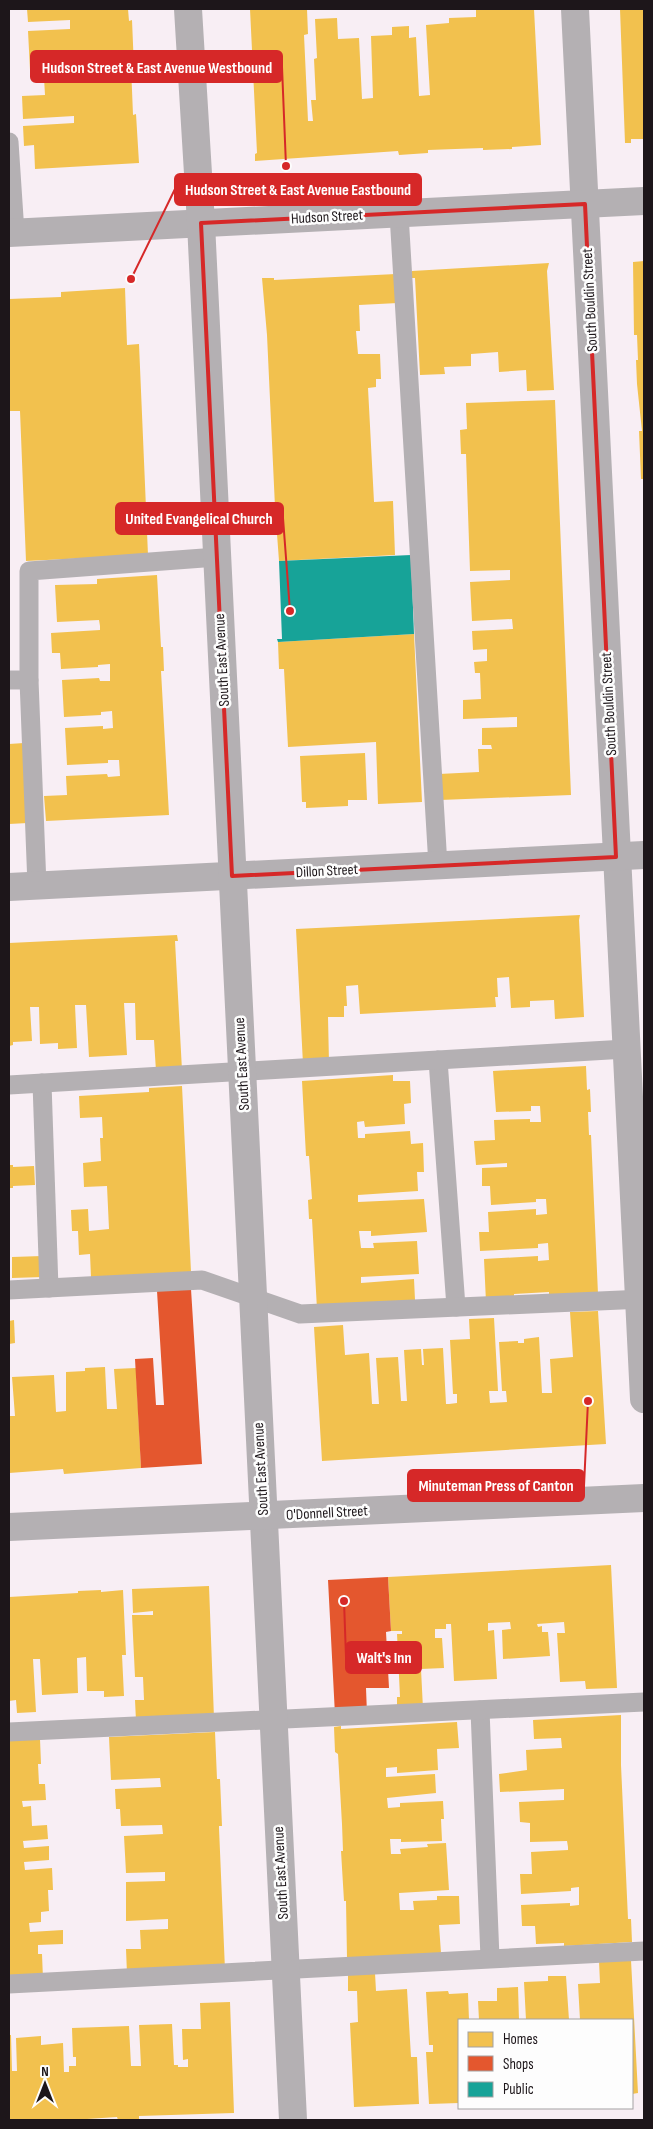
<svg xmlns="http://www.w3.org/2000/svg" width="653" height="2129" viewBox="0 0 653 2129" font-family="'Sofia Sans Condensed',sans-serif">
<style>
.homes{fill:#f2c14e}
.shops{fill:#e4572e}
.public{fill:#17a398}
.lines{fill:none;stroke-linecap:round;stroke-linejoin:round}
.service{stroke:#b4b0b3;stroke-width:19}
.minor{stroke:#b4b0b3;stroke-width:28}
.tertiary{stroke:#b4b0b3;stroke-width:28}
.marked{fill:none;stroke:#d62828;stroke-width:4;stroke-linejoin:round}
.labels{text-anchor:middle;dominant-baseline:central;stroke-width:5;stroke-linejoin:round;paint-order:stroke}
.street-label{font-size:15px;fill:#1d161a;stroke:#fdfdfd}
.leader{fill:none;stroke:#d62828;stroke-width:2}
.callout-dot{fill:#d62828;stroke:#fdfdfd;stroke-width:2}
.callout{fill:#d62828;stroke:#d62828;stroke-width:2}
.callout-label{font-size:16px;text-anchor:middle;font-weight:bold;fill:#fff}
</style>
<rect width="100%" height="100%" fill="#f8eef4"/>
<g class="homes">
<path d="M27,9h101l1,12 3,-1 2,48h-3l1,22 1,25 3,-1 3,49 -104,6 -1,-24 -10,1 -1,-20 51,-3v-7l-51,3 -1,-23 23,-1 -1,-17 28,-1 -1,-10 -41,3 -2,-39 42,-2v-9l-42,2z"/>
<path d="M250,9h57l1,25 -4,1 4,86h5l-2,-21h5l-2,-41 3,-1 -2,-39 22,-1 1,21 21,-1 3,61 11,-1 -2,-62 21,-1v-8l17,-1v12l7,-1 3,59 11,-1 -4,-70 23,-2v-5l27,-1v-8h58l7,136 -29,2v2l-29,1v-2l-55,2v3l-29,2 -1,-4 -143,10v-7l2,-1z"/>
<path d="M620,9h24v130h-13v4h-6z"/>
<path d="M644,261v218h-3l-2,-48h3l-5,-47 -1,-24h2l-1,-25h-3l-1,-73z"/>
<path d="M549,263l-2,8 7,119 -27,1 -1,-21 -27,2 -1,-20 -27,2v12l-27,1 1,7 -25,1 -5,-97h-3v-7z"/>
<path d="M396,274l2,29 -39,2 1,26h-4l2,23h22l1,25h-5v8l-8,1 6,114 19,-1 2,54 -116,6 -2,-27h-3l-1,-27h2l-8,-172 -5,-57h12v2z"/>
<path d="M125,288l2,57 12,-1 9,211 -122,6 -6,-150h-11v-112l52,-2v-5z"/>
<path d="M555,400l16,395 -131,5 -1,-26 40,-2 -1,-23h14l-1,-4h-9v-17l35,-1v-10l-54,2v-19l18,-1 -1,-26h-5l-1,-11 13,-1v-12l-14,1 -1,-19 41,-2 -1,-10 -40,2 -2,-39 40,-2v-10l-40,1 -4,-117h-5l-1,-24 7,-1 -1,-26z"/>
<path d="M157,575l4,72h2l1,24h-3l8,144 -123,6 -2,-25 23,-1 -1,-19 41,-2 1,3 12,-1 -1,-16h-11v3l-41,2 -2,-37 38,-2v3l10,-1 -1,-17 -11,1v3l-37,2 -2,-37 37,-2 1,3h10v-17l-12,1v2l-37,2 -1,-16h-8l-1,-20 49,-3v-4l-1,-6 -42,2 -2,-37 42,-1v-5z"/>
<path d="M414,634l8,168 -44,2 -2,-62 -88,5 -4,-78h-5l-1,-27z"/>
<path d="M24,743l4,80 -19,1v-80z"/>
<path d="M365,753l2,47h-19v6l-42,2v-6h-4l-2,-46z"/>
<path d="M580,915l-1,5 5,97 -29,2 -1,-19 -24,1v6l-19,1 -2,-31 -12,1 1,19h-3l1,10 -136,7 -2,-29 -12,1 1,20h-3v11h-16l1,46 -26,1 -7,-135z"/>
<path d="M177,935l1,6h-3l7,129 -26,1 -2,-31h-18l-1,-37h-11l3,52 -38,2 -3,-52h-11l2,43 -19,1v-6l-18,1 -1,-37h-9l2,34 -19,1v3l-4,1v-103z"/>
<path d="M586,1066l1,24 3,-1 1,23h-3l1,23h2l7,159 -49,2v-4l-35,2v6l-28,2 -2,-43 54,-3v5l11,-1 -1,-17 -10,1v4l-58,3 -1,-19h10l-1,-20 48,-3v6l11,-1 -1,-15h-10v3l-45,3 -1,-19h-8v-18l25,-1v-4l-31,2 -2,-24 21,-1 -1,-20 36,-1v3h11l-1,-16h-9v5l-35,1 -3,-41z"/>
<path d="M393,1075v6h17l1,22 -7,1 1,20 -40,3 -1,-6 -7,1 1,16h7v-4l45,-3 1,13 12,-1 1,29h-7l1,19 -60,4v7l66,-3 3,33 -56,4v-5h-12l2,17h13l-1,-5 44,-2 2,33 -58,3v6l53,-4 1,21 -98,9 -5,-90h-3l-1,-19 4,-1 -3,-43h-3l-4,-75z"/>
<path d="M182,1086l9,186 -100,5 -1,-23 -11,1 -1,-24h-6l-1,-21 17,-1 1,22 20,-2 -2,-43 -23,1 -1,-24 18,-2 -1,-23h3l-1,-21 -22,1 -1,-22 70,-4v-4z"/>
<path d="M9,1165h4v2l21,-1 1,19 -22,1v2h-4z"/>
<path d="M42,1256l1,21 -31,1v-21z"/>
<path d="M598,1311l8,133 -284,17 -8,-134 29,-2 2,30 24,-2 3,51h7l-3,-46 22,-1 3,44h6l-3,-51 17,-1 1,16h2l-1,-16 20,-1 3,56h3l8,-1v-9h-4l-3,-54 20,-1 -1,-20 25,-1 4,73h-9l1,12 17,-1 -1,-11h-4l-3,-49 19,-1v2h6v-4l15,-2 3,56h10l-2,-34 23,-2 -3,-45z"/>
<path d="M14,1320l1,23 -6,1v-23z"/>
<path d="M105,1367l2,42h10l-3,-40 22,-1 5,100 -77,6 -1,-5 -54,4v-57h6l-3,-39 42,-2 2,37 10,-1v-39l19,-1v-3z"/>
<path d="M611,1565l6,123 -31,1 -1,-8 -25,1 -3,-49h8l-1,-11 -27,2 1,3 4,-1v6h6l2,24 -47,3 -1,-29 9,-1 -1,-7 -22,1v8l6,-1 3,49 -43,2 -3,-57h-5v5h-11v9h7l2,30 -23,1 2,40 -26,1v-13h3l-3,-63h5v-3h-11l-3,-54z"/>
<path d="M209,1586l5,132 -78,3 -1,-21h9l-1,-23h-8l-3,-62h21v-4l-20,2 -1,-24z"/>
<path d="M101,1590v2l22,-2 3,65h-4l2,41 -20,1v-6h-17l-1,-34 -9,1 1,35 -36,2 -2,-36h-7l3,53 -19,1 -1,-13 -7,1v-104l69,-4v-2z"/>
<path d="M621,1715v50l7,154h3l1,23 -68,4v-3l-28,1 -1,-18h-13l-1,-21 49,-2v3l9,-1v-18l-8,1v3l-50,3 -1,-20h12l-1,-22 37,-2v-3l-1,-6 -37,1v-19l-10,-1 -1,-20 45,-2v-11l-64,3 -1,-18 28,-4 -1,-20 36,-2 -1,-10 -27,1 -1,-19z"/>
<path d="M457,1722l2,26 -22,1 1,21 -41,3v-6l-11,1v9l49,-3 1,19 -49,5 1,10 12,-1v-4l43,-2 1,18h-3l1,22 -41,1v-3h-11l1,15h10l-1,-5 28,-2 -1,-3 19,-1 3,47 -50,3 1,17h14l-1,-9 24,-1v-4h22l1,28 -21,1 2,28 -94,5 -1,-57h-2l-3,-50h2l-1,-27 -4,-70 -3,-2 -1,-25 7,-1v3z"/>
<path d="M215,1732l2,47h3l2,47h-3v2l6,142 -98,4 -1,-25h15l-1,-19 28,-1v-10l-42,2v-39l39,-1v-9l-39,1 -2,-37 39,-2 -1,-9 -41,1 -1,-17h-4l-1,-20 46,-2 -1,-9 -49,2 -2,-43z"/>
<path d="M40,1739l1,25h-3l1,20h6l1,16 -24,1 1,6 8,-1 1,20 15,-1 1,14 -25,2 1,7 25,-2v14l-25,2 1,8 27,-2 1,22h-5l1,21 -8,1v10l-12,1 1,9 33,-2v14l-25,1v9h4l1,25 -34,2v-240z"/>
<path d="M631,1960l7,133 -6,1v-74h-52l-2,-36 22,-1 -1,-22z"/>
<path d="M375,1973l1,18 31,-2 4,68h6l2,47 -65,3 -4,-84 8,-1 -1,-31h-9v-17z"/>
<path d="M548,1976h18l3,44h-43l-2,-38 24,-1z"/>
<path d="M518,1987l1,33h-40l-1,-19h19v-13z"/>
<path d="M448,1991l1,3 19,-1 1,27h-10v83l-30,1 -3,-52h7v-7h-4l-3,-53z"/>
<path d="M230,2002l4,111 -95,3v4h-21l-1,-3 -45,3h-63v-85h2l1,36h5l-1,-33 25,-2v9l22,-2 1,29h5v-6h7v-9h-3l-1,-29 57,-2 2,40h10l-2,-41 33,-1 2,41h4v2h10v-8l-5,1 -1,-31h19l-1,-26z"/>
</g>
<g class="shops">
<path d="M191,1289l11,175 -61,4 -6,-109 18,-1 3,47h8l-7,-114z"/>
<path d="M388,1577l3,54 -5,1 3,56h-23l1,26 -32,1 -7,-135z"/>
</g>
<path class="public" d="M411,555l3,79 -136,8 -1,-3h5l-3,-78z"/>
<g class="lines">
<g class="service">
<path d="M9,142l6,91"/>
<path d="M399,214l39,652"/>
<path d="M9,680h20"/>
<path d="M37,886l-8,-206v-109l188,-14"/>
<path d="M438,1060l18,247"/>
<path d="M42,1083l7,205"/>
<path d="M9,1085l617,-36"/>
<path d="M9,1290l193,-10 98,34 344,-15"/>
<path d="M480,1710l10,248"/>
<path d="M9,1732l635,-30"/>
<path d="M9,1984l635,-33"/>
</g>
<g class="minor">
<path d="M575,9l69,1390"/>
<path d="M9,233l635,-32"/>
<path d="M9,887l635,-32"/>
</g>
<g class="tertiary">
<path d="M188,9l13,214 92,1897"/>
<path d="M9,1527l635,-29"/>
</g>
</g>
<path class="marked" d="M585,204l31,653 -384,19 -31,-653z"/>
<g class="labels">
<g class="street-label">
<text transform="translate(327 217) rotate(-3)">Hudson Street</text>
<text transform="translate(590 300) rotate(-93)">South Bouldin Street</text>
<text transform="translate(222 660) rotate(-93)">South East Avenue</text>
<text transform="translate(609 704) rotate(-93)">South Bouldin Street</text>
<text transform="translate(327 871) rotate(-3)">Dillon Street</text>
<text transform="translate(242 1064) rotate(-93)">South East Avenue</text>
<text transform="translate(261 1469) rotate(-93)">South East Avenue</text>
<text transform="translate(327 1513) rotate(-3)">O'Donnell Street</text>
<text transform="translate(281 1873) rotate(-93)">South East Avenue</text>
</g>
</g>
<path class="leader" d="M286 166L282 67M131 279L175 189M290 611L283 518M588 1401L584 1486M344 1601L346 1657"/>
<g class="callout-dot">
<circle cx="286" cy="166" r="5"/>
<circle cx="131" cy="279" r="5"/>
<circle cx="290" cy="611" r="5"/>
<circle cx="588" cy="1401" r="5"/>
<circle cx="344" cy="1601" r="5"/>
</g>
<g class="callout">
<rect x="31" y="51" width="251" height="31" rx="5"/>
<rect x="175" y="174" width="246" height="31" rx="5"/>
<rect x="116" y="503" width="167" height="31" rx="5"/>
<rect x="408" y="1470" width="176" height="31" rx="5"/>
<rect x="346" y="1642" width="75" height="31" rx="5"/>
</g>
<g class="callout-label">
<text x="157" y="73">Hudson Street &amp; East Avenue Westbound</text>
<text x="298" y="195">Hudson Street &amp; East Avenue Eastbound</text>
<text x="199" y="524">United Evangelical Church</text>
<text x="496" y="1491">Minuteman Press of Canton</text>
<text x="384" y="1663">Walt's Inn</text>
</g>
<rect width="653" height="2129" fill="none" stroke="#1d161a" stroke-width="20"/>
<rect x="458" y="2019" width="175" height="90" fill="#fdfdfd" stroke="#a3a1a2"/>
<rect x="468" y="2032" width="25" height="15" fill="#f2c14e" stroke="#a3a1a2"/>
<text x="503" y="2044" font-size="15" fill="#1d161a">Homes</text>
<rect x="468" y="2056" width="25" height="15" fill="#e4572e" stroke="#a3a1a2"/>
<text x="503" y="2069" font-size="15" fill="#1d161a">Shops</text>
<rect x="468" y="2082" width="25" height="15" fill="#17a398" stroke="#a3a1a2"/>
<text x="503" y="2094" font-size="15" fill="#1d161a">Public</text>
<g transform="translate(45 2084)" stroke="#fdfdfd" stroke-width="4" paint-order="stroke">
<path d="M0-4L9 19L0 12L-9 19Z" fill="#1d161a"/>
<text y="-8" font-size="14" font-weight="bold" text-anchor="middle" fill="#1d161a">N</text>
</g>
</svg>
